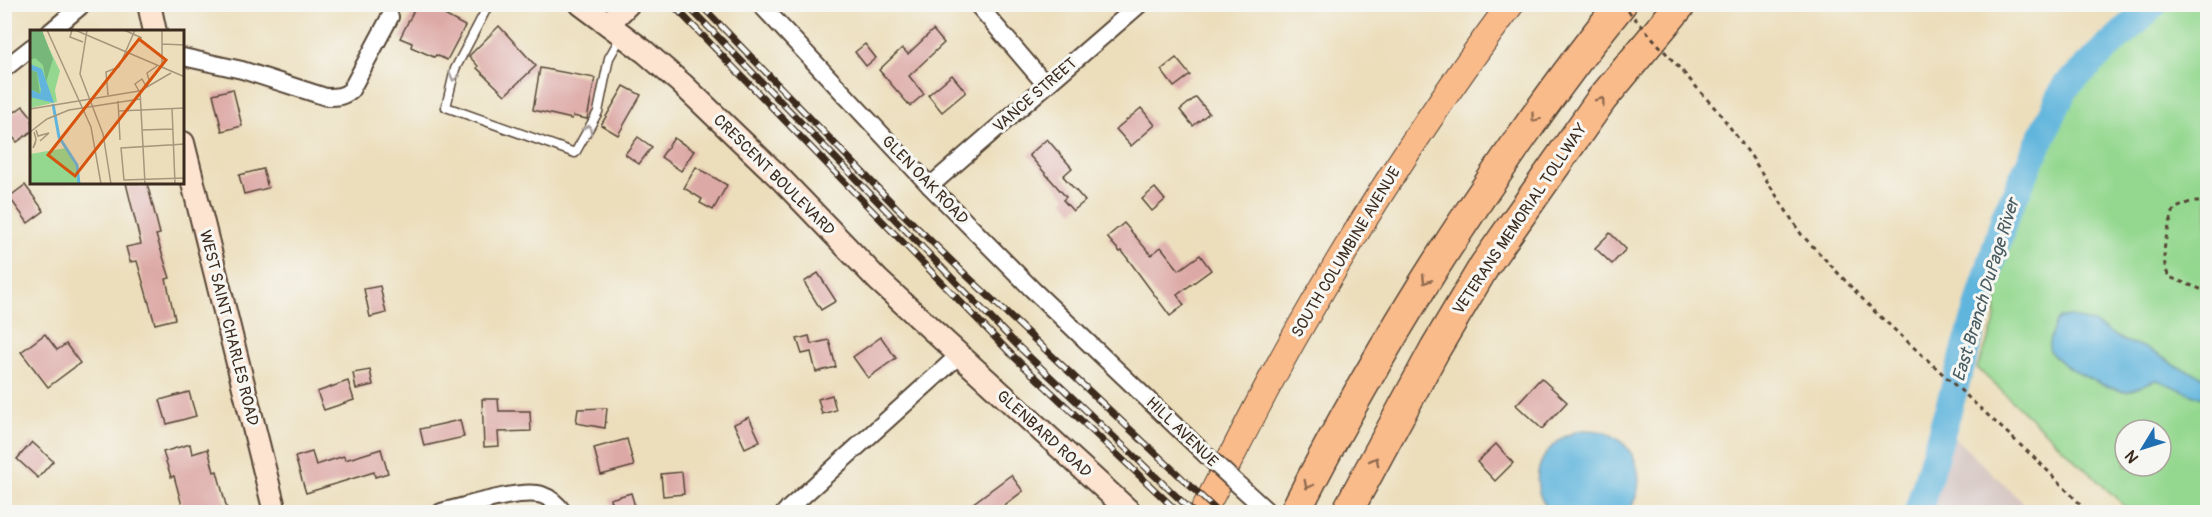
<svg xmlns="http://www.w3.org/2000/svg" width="2212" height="517" viewBox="0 0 2212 517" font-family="Pangolin,sans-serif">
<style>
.industrial{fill:#d1c0bc}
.green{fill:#94d890;stroke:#688157;stroke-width:1.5;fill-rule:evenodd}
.water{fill:#61b5dd;stroke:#4e707e;stroke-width:1.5}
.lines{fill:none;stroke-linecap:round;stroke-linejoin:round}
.river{stroke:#61b5dd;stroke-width:28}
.building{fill:#dda9a6}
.lane-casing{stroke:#564536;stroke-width:11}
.street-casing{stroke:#564536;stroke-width:20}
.secondary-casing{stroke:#564536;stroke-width:26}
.primary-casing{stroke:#564536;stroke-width:28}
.highway-casing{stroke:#564536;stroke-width:33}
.path{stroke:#564536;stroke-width:3;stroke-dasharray:4.5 4.5;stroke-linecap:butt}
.lane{stroke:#fff;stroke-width:8}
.street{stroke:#fff;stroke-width:16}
.secondary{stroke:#fde4d1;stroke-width:22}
.primary{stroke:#fabb8b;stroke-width:26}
.highway{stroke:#fabb8b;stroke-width:30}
.rail-casing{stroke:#3b2a1e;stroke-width:7}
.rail{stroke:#f6f6f2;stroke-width:4.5;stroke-dasharray:14;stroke-linecap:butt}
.street-bridge-casing{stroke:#564536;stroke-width:20;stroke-linecap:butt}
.path-bridge{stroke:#564536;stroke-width:3;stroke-dasharray:4.5 4.5;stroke-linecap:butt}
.street-bridge{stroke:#fff;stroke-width:16}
.oneway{stroke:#a79f9a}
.oneway2{stroke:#916b4f}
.labels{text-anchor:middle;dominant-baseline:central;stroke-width:6;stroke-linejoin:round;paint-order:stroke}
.street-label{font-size:16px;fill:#3b2a1e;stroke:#f6f6f2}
.water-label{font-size:18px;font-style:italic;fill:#485b61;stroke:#f6f6f2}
.inset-river{fill:none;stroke:#61b5dd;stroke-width:3}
.inset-road{fill:none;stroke:#a5967c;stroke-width:1.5}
.view{fill:#d7540e;fill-opacity:0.15;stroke:#d7540e;stroke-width:3}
.inset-edge{fill:none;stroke:#3b2a1e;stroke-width:3}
</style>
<rect width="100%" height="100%" fill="#f6f6f2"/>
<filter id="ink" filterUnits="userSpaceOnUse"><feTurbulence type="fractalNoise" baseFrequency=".0167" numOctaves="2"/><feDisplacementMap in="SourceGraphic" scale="12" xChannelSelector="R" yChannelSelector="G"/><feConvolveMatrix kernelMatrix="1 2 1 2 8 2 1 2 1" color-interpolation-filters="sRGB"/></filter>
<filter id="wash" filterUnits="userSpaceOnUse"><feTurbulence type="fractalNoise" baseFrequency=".008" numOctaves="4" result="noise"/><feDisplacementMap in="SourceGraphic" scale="24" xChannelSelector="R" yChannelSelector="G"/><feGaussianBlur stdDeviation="1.35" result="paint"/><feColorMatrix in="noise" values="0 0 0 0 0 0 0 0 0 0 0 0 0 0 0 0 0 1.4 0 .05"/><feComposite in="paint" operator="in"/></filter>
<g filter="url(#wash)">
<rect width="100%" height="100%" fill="#ecdebb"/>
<path class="industrial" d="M1944,428l89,84h-115z"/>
<path class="green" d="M2172,5h35v507h-76l-154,-144 17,-43 4,-36 17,-67 43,-99 24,-37 39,-39zM2125,430h36v36h-36z"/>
<g class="water">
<path d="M2069,316l24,7 31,18 25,8 27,17 31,12v22l-50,-20c-11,2 -20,11 -31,11 -16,0 -73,-27 -77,-43 -1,-6 2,-12 4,-18 3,-10 6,-13 16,-14z"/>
<path d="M1582,430c9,0 19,0 27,4 31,14 39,54 18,78h-77c-28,-33 -6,-73 32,-82z"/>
</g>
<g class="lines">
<path class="river" d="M1918,512l87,-296 60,-129 89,-83"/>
</g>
<g id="blocks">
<g class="building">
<path d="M417,4l12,5 1,-2 35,19 -18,34 -11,-5 -2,2 -23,-10 1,-4 -12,-5z"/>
<path d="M499,26l37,40 -31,29 -28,-27 1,-2 -9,-10z"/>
<path d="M933,30l11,13 -35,33 15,18 -14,12 -31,-36 23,-22 6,6z"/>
<path d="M865,44l11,14 -10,8 -11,-14z"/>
<path d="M1176,58l14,17 -16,12 -13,-17z"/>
<path d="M540,68l55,10 -8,41 -14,-3 -1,3 -39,-9z"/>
<path d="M952,75l14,17 -24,20 -14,-17z"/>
<path d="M624,86l17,9 -23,40 -17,-10z"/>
<path d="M233,89l9,37 -20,5 -9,-37z"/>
<path d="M1196,97l13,16 -16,13 -13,-16z"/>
<path d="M23,106l9,11v14l-15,11 -5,-6 -8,5v-21z"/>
<path d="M1141,108l14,17 -24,21 -15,-17z"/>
<path d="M638,137l14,10 -13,17 -14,-10z"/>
<path d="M674,138l20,13 -13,20 -20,-14z"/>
<path d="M1047,139l25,29 -9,8 22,25 -12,10 -10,-11 3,-3 -37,-42z"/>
<path d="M696,167l31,18 -14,25 -13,-7 2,-4 -18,-11z"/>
<path d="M263,169l5,19 -24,6 -5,-19z"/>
<path d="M126,183h21l13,51 -4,1 14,43 -4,1 9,40 -20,5 -18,-63 -7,1 -4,-15 15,-3z"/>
<path d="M25,185l19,26 -16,12 -19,-26z"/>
<path d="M1155,188l10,12 -13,11 -10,-12z"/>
<path d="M1124,223l27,32 10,-8 18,23 21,-15 11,15 -34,25 7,10 -14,11 -48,-65 -2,1 -13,-15z"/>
<path d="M1610,233l16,16 -14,15 -17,-16z"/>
<path d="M818,273l18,28 -15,9 -17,-28z"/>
<path d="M380,286l6,27 -16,4 -6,-28z"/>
<path d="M45,334l12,16 9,-6 14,19 -32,24 -27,-35z"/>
<path d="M809,336l2,8 18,-4 7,27 -20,5 -5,-20 -9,2 -5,-15z"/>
<path d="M881,337l15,21 -28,20 -15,-21z"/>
<path d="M370,370l3,15 -17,4 -3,-16z"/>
<path d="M1541,378l26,24 -25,27 -26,-24z"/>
<path d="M348,381l6,19 -30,10 -7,-18z"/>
<path d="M189,392l7,24 -29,8 -7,-24z"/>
<path d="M832,395l4,15 -14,4 -4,-15z"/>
<path d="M482,399h16l1,12h31l1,20 -33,1 1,14 -15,1z"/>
<path d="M607,408l-2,20 -29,-5 2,-14z"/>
<path d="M749,417l11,24 -15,7 -11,-24z"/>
<path d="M460,420l4,17 -40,9 -4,-17z"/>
<path d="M627,439l7,27 -33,9 -7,-27z"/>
<path d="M32,442l21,19 -15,17 -21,-19z"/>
<path d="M190,444l2,10 16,-5 6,23 3,-1 11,42h-44l-10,-37 -3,1 -8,-25z"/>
<path d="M1496,444l17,19 -18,18 -18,-19z"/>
<path d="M381,449l7,24 -13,4 -1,-5 -68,21 -11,-36 17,-5 4,13 28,-9 1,4z"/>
<path d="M682,472l2,22 -21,2 -2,-22z"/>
<path d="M1011,475l12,16 -29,22h-34z"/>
<path d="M631,493l6,20h-23l-4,-14z"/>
</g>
</g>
</g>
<g filter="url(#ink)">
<use href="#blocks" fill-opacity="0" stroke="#564536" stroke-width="1.5"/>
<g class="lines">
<g class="lane-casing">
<path id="lane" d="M489,4l-34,65 -9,38 129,46 23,-41 11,-54 13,-23"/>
</g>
<g class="street-casing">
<g id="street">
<path d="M760,4l170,182 102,103 175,167"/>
<path d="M977,4l69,81"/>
<path d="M50,32l33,-28"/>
<path d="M183,57l59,13 84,27c11,0 17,0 25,-7l39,-73"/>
<path d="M4,69l28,-22"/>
<path d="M930,186l210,-182"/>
<path d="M441,512c24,-5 79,-24 101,-17 9,3 16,10 21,17"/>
<path d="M785,512l173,-156"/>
</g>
</g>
<g class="secondary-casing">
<g id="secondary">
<path d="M149,4l6,28"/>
<path d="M581,4l64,48 37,32 98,94 98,102 252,232"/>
<path d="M608,24l20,-20"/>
<path d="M183,143l92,369"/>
</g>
</g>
<g class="primary-casing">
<path id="primary" d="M1203,512c31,-60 61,-122 95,-181 64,-113 135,-223 213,-327"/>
</g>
<g class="highway-casing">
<g id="highway">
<path d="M1295,512c65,-129 141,-254 225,-373 32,-46 65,-91 101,-135"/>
<path d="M1347,512l88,-163 50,-84 116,-165 80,-96"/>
</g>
</g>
<g class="path">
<path d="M1683,72l38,43 30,41 50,78 20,21 52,55 167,153 48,49"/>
<path d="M2208,202h-18l-16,7c-6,23 -16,46 -5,68l39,15"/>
</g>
<use href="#lane" class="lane"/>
<use href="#street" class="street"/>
<use href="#secondary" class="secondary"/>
<use href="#primary" class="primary"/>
<use href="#highway" class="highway"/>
<g class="rail-casing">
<g id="rail">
<path d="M672,4l340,351 166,157"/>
<path d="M686,4l332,342 175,166"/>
<path d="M700,4l197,204 68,66 253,238"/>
</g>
</g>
<use href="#rail" class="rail"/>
<g class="street-bridge-casing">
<path id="street-bridge" d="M1207,456l61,56"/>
</g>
<path class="path-bridge" d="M1622,4l61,68"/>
<use href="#street-bridge" class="street-bridge"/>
</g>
<defs><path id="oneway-chevron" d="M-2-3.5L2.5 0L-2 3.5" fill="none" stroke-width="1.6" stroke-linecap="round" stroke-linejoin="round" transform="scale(1.5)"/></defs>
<g class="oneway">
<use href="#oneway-chevron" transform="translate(454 77) rotate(105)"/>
<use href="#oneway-chevron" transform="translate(588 129) rotate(-62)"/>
</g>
<g class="oneway2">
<use href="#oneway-chevron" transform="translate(1601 101) rotate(-53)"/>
<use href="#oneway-chevron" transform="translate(1535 118) rotate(125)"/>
<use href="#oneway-chevron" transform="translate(1426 280) rotate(122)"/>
<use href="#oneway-chevron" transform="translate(1375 461) rotate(-62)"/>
<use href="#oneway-chevron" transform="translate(1308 485) rotate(117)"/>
</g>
</g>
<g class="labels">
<g class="street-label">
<text transform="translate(1035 95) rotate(-41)">VANCE STREET</text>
<text transform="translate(774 175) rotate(45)">CRESCENT BOULEVARD</text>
<text transform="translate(925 180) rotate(46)">GLEN OAK ROAD</text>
<text transform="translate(1520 219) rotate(-56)">VETERANS MEMORIAL TOLLWAY</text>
<text transform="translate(1346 252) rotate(-59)">SOUTH COLUMBINE AVENUE</text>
<text transform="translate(229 328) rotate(76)">WEST SAINT CHARLES ROAD</text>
<text transform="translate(1182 432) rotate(44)">HILL AVENUE</text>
<text transform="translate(1044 434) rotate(42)">GLENBARD ROAD</text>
</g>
<g class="water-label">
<text transform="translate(1986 290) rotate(-73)">East Branch DuPage River</text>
</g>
</g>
<g transform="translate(30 30)">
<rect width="154" height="154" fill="#ecdebb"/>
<path d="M0,0l16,12 14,29 -5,19 2,12 -27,6zM36,118l10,18 2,18h-48v-30z" fill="#94d890"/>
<path d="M0,0h12l11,29 -7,23 -3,-17 -8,-7 -5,2zM0,40l7,2 3,22 -10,-5z" fill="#77b87a"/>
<path d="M0,34l12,5 12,34 -24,-6v-8l10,5 1,-4 -4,-18 -7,-2z" fill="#61b5dd"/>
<path class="inset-river" d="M23,74l6,33 18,28 2,19"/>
<path class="inset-road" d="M17,0l44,97 10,57M42,0l-2,7 13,5M45,0l110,47M57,0l-7,44 23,60 8,50M94,0l18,8M132,0v38M132,14l23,1M119,50l-2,-7 10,-7M109,61l-4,-7 7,-5 5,9M78,65l-2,-23 13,-5 16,-37M88,71l2,39M142,78l3,76M0,79l109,-18M89,81l66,-3M6,100l2,6 11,-3 -9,8M112,100l31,-1M0,102l17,-13 22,-9 71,-11M4,102l2,7 -1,5 -2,4 3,-8M155,114l-64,4 3,32 61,-2M115,154l-5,-93 31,-18"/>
<path class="view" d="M109,9l27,21 -91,116 -27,-21z"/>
<rect width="154" height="154" class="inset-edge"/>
</g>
<rect width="2212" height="517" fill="none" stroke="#f6f6f2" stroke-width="24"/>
<g transform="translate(2143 448) rotate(232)"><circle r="28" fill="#f6f6f2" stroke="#aba49d" stroke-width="1.5"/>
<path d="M0-4.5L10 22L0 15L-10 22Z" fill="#1f6fb2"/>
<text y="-9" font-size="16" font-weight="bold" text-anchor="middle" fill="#3b2a1e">N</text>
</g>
</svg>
